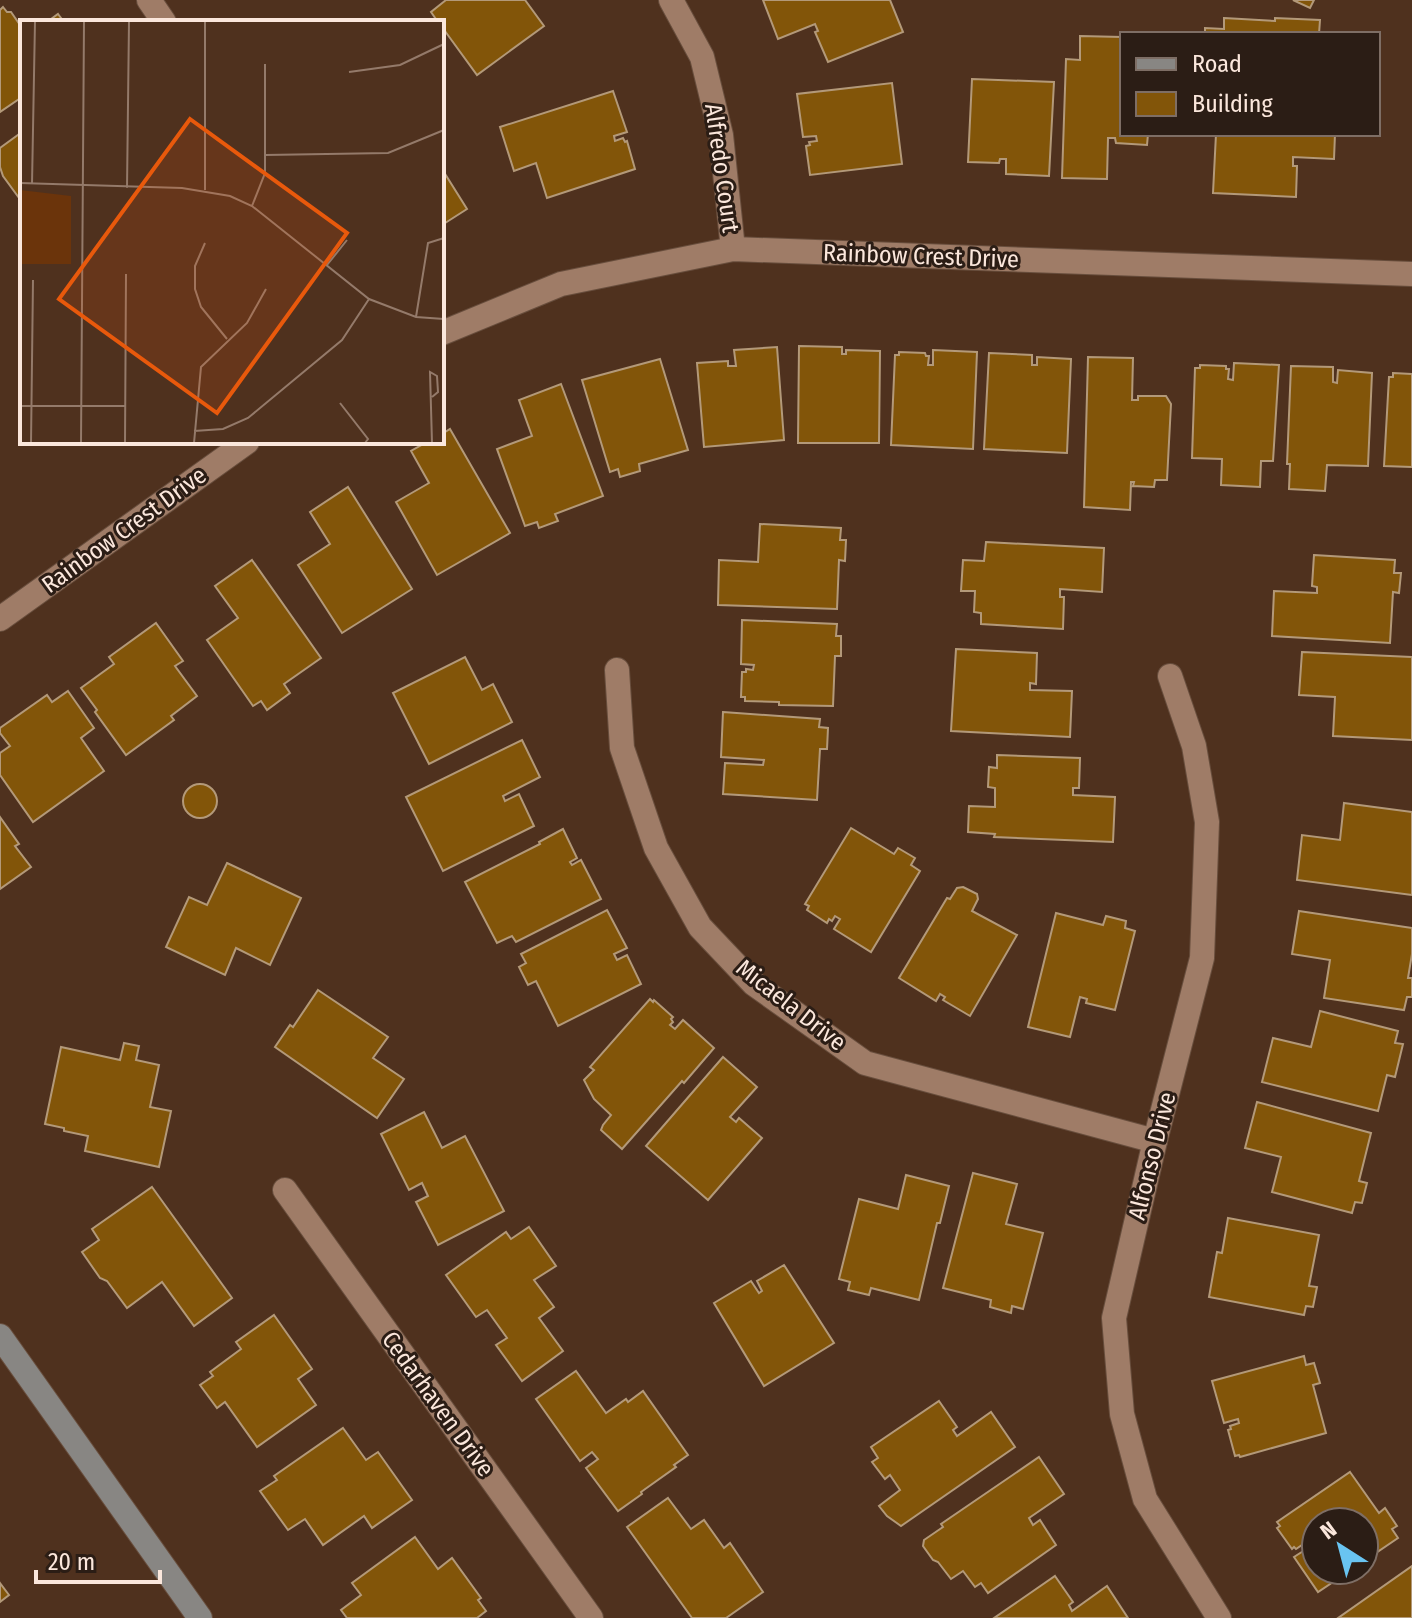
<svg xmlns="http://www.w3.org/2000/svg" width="1412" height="1618" viewBox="0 0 1412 1618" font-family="'Fira Sans Condensed',sans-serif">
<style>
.building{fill:#825509;stroke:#b39979;stroke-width:2}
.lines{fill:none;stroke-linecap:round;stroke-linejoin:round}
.street-casing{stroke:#684e3d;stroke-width:26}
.secondary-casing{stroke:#684e3d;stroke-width:26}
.street{stroke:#9f7c67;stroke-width:24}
.secondary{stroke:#888683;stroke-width:24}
.labels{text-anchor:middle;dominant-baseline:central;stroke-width:6;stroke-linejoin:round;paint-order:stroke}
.street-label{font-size:24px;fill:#fbe7dc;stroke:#2b1d15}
.inset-road{fill:none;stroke:#947a6a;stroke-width:2}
.view{fill:#e8590c;fill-opacity:0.15;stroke:#e8590c;stroke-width:4}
.inset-edge{fill:none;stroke:#fbe7dc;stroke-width:4}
</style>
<rect width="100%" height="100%" fill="#4f311e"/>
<g class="building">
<path d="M446,0h79l19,26 -67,49 -35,-48v-5h-4l-7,-10z"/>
<path d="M763,0h127l13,32 -75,30 -13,-30 3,-1 -3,-7 -37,15z"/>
<path d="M1293,0h21l-4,8z"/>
<path d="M3,7l4,5h4l9,13 -1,5 3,4v63l-22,15v-102z"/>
<path d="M58,14l6,8h-17z"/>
<path d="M1224,18l51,3v-3l45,2 -1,14h-114v-6l19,1z"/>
<path d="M1080,36l42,1v97h26l-1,11 -31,-2 -1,-5h-7l-1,41 -45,-1 4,-119 14,1z"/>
<path d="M972,79l82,3 -5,94 -43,-2v-15h-6l-1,4 -31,-1z"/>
<path d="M892,83l10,81 -92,11 -4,-29 4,-1 -1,-3 8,-1 -1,-5 -13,1 -6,-43z"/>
<path d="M613,91l14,41 -13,4 1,5 8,-3 2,4 2,-1 8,28 -88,29 -11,-35 -22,8 -14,-44z"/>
<path d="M22,132v70l-19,-26 -3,-9v-19z"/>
<path d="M1216,134h119l-1,25 -41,-2v9h4l-1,31 -83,-4z"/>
<path d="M442,169l25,40 -25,16z"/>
<path d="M799,346l43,1v7h4v-4l34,1 -1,92h-81z"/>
<path d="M777,347l7,93 -80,7 -7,-84 31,-2v5h8l-2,-16z"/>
<path d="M933,350l44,2 -4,97 -82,-4 4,-90h4v-3l26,1 1,3h3l-1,9h5z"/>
<path d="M989,353l43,2v10h5v-8l34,2 -4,94 -83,-4z"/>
<path d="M1088,357l45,1 -1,42h6v-4h28l5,8 -4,76h-12l-1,7 -21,-1 1,-4h-3l-1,28 -46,-3z"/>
<path d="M660,359l28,91 -49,14 1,7 -20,6 -2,-8 -8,3 -28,-92z"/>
<path d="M1234,363l45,2 -6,96h-12l-1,26 -39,-2 1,-26 -30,-1 3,-90h5v-3l26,1v3h3l-1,10 5,1z"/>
<path d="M1291,366l42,1v15l4,1 1,-13 34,3 -4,93 -41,-1 -2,26 -36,-2 1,-25h-3z"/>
<path d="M1393,373l19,1v93l-28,-1 5,-89h4z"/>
<path d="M561,384l42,112 -48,18 3,7 -19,7 -2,-6 -12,4 -28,-77 35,-13 -13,-36z"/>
<path d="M450,429l60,104 -73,42 -41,-73 33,-19 -18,-32 16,-9h15v-8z"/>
<path d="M348,487l64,102 -70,44 -44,-68 32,-21 -20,-32z"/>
<path d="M760,524l81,4 -1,12h6l-1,21 -6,-1 -2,49 -119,-4 1,-45 39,2z"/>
<path d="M986,542l118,6 -2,44 -42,-3v8h4l-1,32 -82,-5v-11l-7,-1 1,-21h-14l2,-31 21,1z"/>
<path d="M1314,555l81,5 -1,13h7l-2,20 -6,-1 -3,51 -118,-7 2,-45 43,2v-6l-5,-1z"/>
<path d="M252,560l69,98 -37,26 6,9 -23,17 -6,-9 -8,5 -46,-66 31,-22 -23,-32z"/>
<path d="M742,620l95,4 -1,12h5v20h-6l-2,50 -54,-1v-3l-34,-1v-4h-4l1,-25h4v-3l7,1 1,-5 -13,-1z"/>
<path d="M156,623l27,38 -8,5 22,30 -26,20 3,4 -48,35 -31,-43 2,-2 -16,-22 33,-24 -5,-7z"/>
<path d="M956,649l81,4 -1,31 -6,-1v7l42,1 -2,46 -119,-6z"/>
<path d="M1302,652l110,5v83l-79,-4 2,-39 -36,-2z"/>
<path d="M465,657l17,33 11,-6 19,38 -83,42 -36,-71z"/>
<path d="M68,691l26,37 -13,10 23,33 -71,51 -33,-47v-22l10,-7 -10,-13v-5l47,-33 5,7z"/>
<path d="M723,712l97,7 -1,8 9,1 -1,21h-7l-3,51 -94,-6 2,-31 38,2 1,-5 -43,-3z"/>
<path d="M522,740l18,37 -37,19 2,5 14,-7 15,32 -91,45 -37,-74z"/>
<path d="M997,755l83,3 -1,30h-6v7l42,2 -2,45 -119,-5 1,-3 -27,-2 1,-26 26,1v-19l-7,-1 1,-20 8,1z"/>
<circle cx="200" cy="801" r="17"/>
<path d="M1344,803l68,9v83l-115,-15 5,-45 38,5z"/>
<path d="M0,817l19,27 -4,2 16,21 -31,22z"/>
<path d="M851,828l43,26 4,-6 17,10 -4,7 9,6 -49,81 -37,-23 6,-10 -5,-3 -3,5 -3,-2 -2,4 -20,-13 2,-4 -4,-2z"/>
<path d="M563,829l14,29 -7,4 2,3 9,-5 20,39 -85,43 -4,-6 -15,7 -32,-61 75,-38 -1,-2z"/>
<path d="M227,863l74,35 -31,67 -34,-17 -11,27 -59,-28 23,-50 18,8z"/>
<path d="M963,887l14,7 1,5 -6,12 45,24 -47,81 -27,-16 2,-3 -5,-3 -4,7 -37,-23 48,-80 3,1 7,-11z"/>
<path d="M607,910l20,38 -13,6 3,6 10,-5 14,29 -83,42 -22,-45 -8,4 -9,-18 7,-4 -5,-9z"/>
<path d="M1299,911l113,17v26l-4,24h4v19h-5l-3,13 -80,-12 6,-38 -38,-6z"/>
<path d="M1056,913l47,12 3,-9 20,5 -1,7 10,3 -20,79 -29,-7 1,-4 -7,-2 -10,40 -42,-10z"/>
<path d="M318,990l70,47 -15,21 31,21 -27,39 -102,-71 15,-22 3,2z"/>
<path d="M650,999l3,3 1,-2 19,17 -2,2 2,3 -3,3 5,4 8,-9 31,28 -30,35 -2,-2 -60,68 -21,-19 2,-5 8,-10 -17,-16 -10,-19 10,-10 -4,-3z"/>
<path d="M1320,1011l78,20 -3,12 8,1 -8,33 -8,-2 -9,36 -116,-29 11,-44 38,9z"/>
<path d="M124,1043l15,3 -3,14 23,5 -9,42 21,4 -12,56 -74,-16 3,-15 -24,-5v-3l-19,-4 16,-77 59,13z"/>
<path d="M723,1057l34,30 -27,30 6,5 3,-4 23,20 -54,62 -62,-54z"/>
<path d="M1257,1102l114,31 -12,48 8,2 -5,20 -7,-1 -3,11 -80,-21 9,-35 -36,-9z"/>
<path d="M424,1112l18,36 23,-12 39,75 -66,34 -22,-43 12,-6 -6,-13 -13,7 -28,-56z"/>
<path d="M973,1173l44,11 -11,40 37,9 -20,76 -11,-3 -1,7 -21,-6 1,-7 -48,-12z"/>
<path d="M906,1175l43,11 -9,37h-3l-18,77 -48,-12 -2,7 -21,-5 2,-8 -11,-3 20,-80 39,10z"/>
<path d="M152,1187l80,111 -38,28 -32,-44 -35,26 -20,-27 -7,-3 -18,-26 17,-12 -7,-11z"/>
<path d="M1228,1218l91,17 -10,51 8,1 -4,20 -7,-1 -2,9 -95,-18 8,-45 5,1z"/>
<path d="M529,1227l27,39 -22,14 20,27 -15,11 24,33 -41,30 -26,-36 11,-7 -20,-28 -11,7 -30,-42 60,-43 5,7z"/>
<path d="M784,1265l50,78 -70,43 -50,-83 37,-22 8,12 3,-2 -5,-10z"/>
<path d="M274,1315l38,54 -14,10 18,26 -59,42 -32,-45 -8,6 -17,-23 13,-9 -3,-4 31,-23 -5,-7z"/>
<path d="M1304,1356l2,9 8,-2 6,20 -7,2 13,48 -86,24 -1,-2 -4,1 -7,-26 3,-1 -1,-3 9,-3 -1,-4 -14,4 -12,-42z"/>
<path d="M576,1371l30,42 20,-14 2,3 15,-11 45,64 -14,10 2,2 -35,25 1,2 -24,17 -32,-43 12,-9 -6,-7 -12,9 -44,-62z"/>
<path d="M939,1401l18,26 -4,3 4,6 34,-24 24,35 -114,79 -14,-10 -8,-10 21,-16 -10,-15 -5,4 -13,-17 6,-4 -7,-11z"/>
<path d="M343,1428l23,32 12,-8 34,48 -40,28 -8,-12 -41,29 -18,-26 -17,11 -28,-39 17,-11 -3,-4z"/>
<path d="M1039,1457l25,37 -35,24 4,7 7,-5 16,25 -68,48 -7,-10 -6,4 -12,-16 -12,8 -13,-17 -5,-2 -10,-14 1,-6 19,-13 -2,-3z"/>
<path d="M1350,1472l29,41 6,-5 12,18 -5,3 6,9 -34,23v-39h-48v48h35l-33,22 -24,-35 14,-9 -3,-5 -9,6 -2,-2 -2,2 -15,-21 3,-2 -3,-4z"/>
<path d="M668,1498l23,31 13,-9 20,28 6,-5 33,49 -37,26h-34l-65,-91z"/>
<path d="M415,1537l23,32 14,-11 29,40 -3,2 8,11 -9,7h-130l-6,-8 20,-15 -9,-12z"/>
<path d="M1412,1566v52h-74z"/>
<path d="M1055,1576l18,26 -4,3 3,6 35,-25 21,32h-134z"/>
<path d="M0,1583l9,12 -9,7z"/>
</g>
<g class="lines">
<g class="street-casing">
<g id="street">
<path d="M149,0l15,22"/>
<path d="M671,0l31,57 19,78 12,114"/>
<path d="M442,333l119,-49 172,-35 679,25"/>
<path d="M0,619l247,-177"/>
<path d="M617,670l5,78 34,100 44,79 54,57 111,79 290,78"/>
<path d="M1170,676l24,70 13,76 -5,136 -47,183 -41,177 8,96 23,85 74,119"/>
<path d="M285,1190l306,428"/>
</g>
</g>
<g class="secondary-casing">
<path id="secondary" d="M0,1336l200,282"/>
</g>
<use href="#street" class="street"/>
<use href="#secondary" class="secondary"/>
</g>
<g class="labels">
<g class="street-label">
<text transform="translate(722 168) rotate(82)">Alfredo Court</text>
<text transform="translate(921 256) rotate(2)">Rainbow Crest Drive</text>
<text transform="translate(124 530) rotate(-36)">Rainbow Crest Drive</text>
<text transform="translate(791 1005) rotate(38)">Micaela Drive</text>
<text transform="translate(1152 1156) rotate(-76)">Alfonso Drive</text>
<text transform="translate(438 1404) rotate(54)">Cedarhaven Drive</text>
</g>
</g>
<g transform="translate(20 20)">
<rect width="424" height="424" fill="#4f311e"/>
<path d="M0,170l51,6v68h-51z" fill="#6b340b"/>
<path class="inset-road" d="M329,52l51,-7 44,-21M245,135l123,-2 56,-23M0,163l162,5 48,8 22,10 117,93 47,18 28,2M12,164l3,-163M107,168l2,-167M185,170v-169M232,186l13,-33v-109M185,223l-10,23v23l6,18 26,32M307,245l20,-25M396,297l12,-74 16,-5M412,377l6,-5 -1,-16 -7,-4 2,71M320,383l28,36 -3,4M0,386h105M174,411l29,-2 25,-11 94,-78 27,-41M11,423l2,-163M61,423l3,-422M105,423l1,-169M174,423l7,-76 46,-44 19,-34"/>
<path class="view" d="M170,99l157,114 -130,180 -158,-114z"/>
<rect width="424" height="424" class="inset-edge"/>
</g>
<rect x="1120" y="32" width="260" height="104" fill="#2b1d15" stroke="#7e6e65" stroke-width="2"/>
<rect x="1136" y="58" width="40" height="12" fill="#888683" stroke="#7e6e65" stroke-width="2"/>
<text x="1192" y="72" font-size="24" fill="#fbe7dc">Road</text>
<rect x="1136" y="92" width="40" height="24" fill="#825509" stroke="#7e6e65" stroke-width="2"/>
<text x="1192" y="112" font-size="24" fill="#fbe7dc">Building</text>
<g transform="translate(1340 1546) rotate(324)"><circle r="38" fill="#2b1d15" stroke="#7e6e65" stroke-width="2"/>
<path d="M0-6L14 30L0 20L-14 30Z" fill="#69c4f1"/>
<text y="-12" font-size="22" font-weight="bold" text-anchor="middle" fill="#fbe7dc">N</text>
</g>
<path d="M36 1570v12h124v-12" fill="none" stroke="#fbe7dc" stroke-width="4"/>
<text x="48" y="1570" font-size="24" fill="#fbe7dc" stroke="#2b1d15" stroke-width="6" paint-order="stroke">20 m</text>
</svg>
